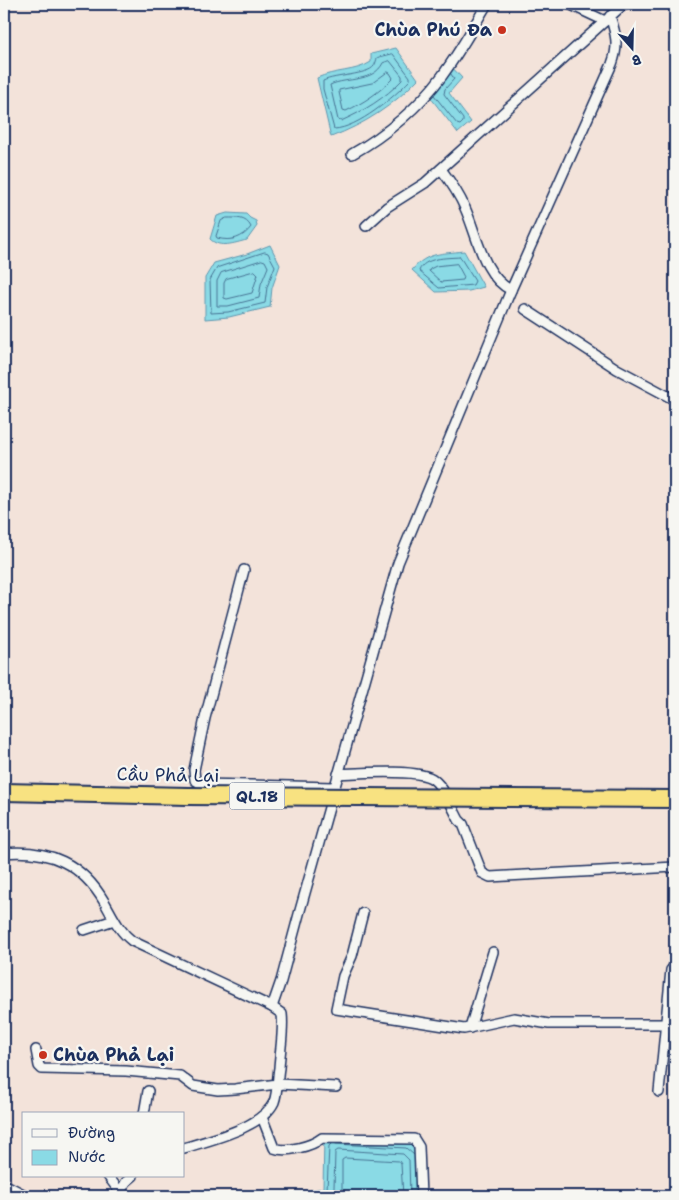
<svg xmlns="http://www.w3.org/2000/svg" width="679" height="1200" viewBox="0 0 679 1200" font-family="'Shantell Sans',sans-serif">
<style>
.water{fill:#8adae5;stroke:#5e96af}
.lines{fill:none;stroke-linecap:round;stroke-linejoin:round}
.shore{stroke:#477394;stroke-width:1}
.street-casing{stroke:#1b2f5e;stroke-width:12}
.highway-casing{stroke:#1b2f5e;stroke-width:20}
.street{stroke:#f6f6f2;stroke-width:9}
.highway{stroke:#f8e281;stroke-width:16}
.highway-bridge-casing{stroke:#1b2f5e;stroke-width:20;stroke-linecap:butt}
.highway-bridge{stroke:#f8e281;stroke-width:16}
.poi-dot{fill:#c8321e;stroke:#f6f6f2;stroke-width:2}
.labels{text-anchor:middle;dominant-baseline:central;stroke-width:4.5;stroke-linejoin:round;paint-order:stroke}
.shield{fill:#f6f6f2;stroke:#5d6b8a;stroke-width:1}
.shield-label{font-size:16px;font-weight:bold;fill:#1b2f5e}
.poi-label{font-size:18px;font-weight:bold;fill:#1b2f5e;stroke:#f6f6f2;text-anchor:end}
.street-label{font-size:18px;fill:#1b2f5e;stroke:#f6f6f2}
</style>
<rect width="100%" height="100%" fill="#f3e3da"/>
<filter id="ink" filterUnits="userSpaceOnUse"><feTurbulence type="fractalNoise" baseFrequency=".02" numOctaves="2"/><feDisplacementMap in="SourceGraphic" scale="10" xChannelSelector="R" yChannelSelector="G"/><feConvolveMatrix kernelMatrix="1 2 1 2 8 2 1 2 1" color-interpolation-filters="sRGB"/></filter>
<g filter="url(#ink)">
<g class="water">
<path d="M396,48l22,31c-25,27 -53,45 -87,58l-14,-59c17,-8 39,-6 54,-16v-8z"/>
<path d="M449,64l13,14 -13,15 22,29 -13,11 -31,-40z"/>
<path d="M227,213l19,1 4,4 6,3 1,5 -10,14c-13,3 -27,9 -37,-1l7,-23z"/>
<path d="M270,245l10,20 -8,23 -2,19 -41,10 -24,2v-41l9,-15 33,-9z"/>
<path d="M464,251l20,36 -15,4 -33,1 -24,-22c15,-18 29,-16 52,-19z"/>
<path d="M324,1138l86,5 4,6 5,2 2,45h-141l43,-8z"/>
</g>
<g class="lines">
<g class="shore">
<path d="M393,54l17,23v3c-16,17 -52,48 -76,49l-11,-40v-8c12,-6 45,-6 51,-15 1,-1 3,-7 3,-8z"/>
<path d="M390,61l12,15v4c-17,18 -38,31 -61,41l-3,-1 -8,-35c17,-8 43,-2 53,-22z"/>
<path d="M388,72l2,1 3,5c-13,14 -30,25 -47,33l-3,-1 -4,-18v-2l33,-7z"/>
<path d="M434,95l23,29 3,1 3,-3v-3l-19,-25 1,-5 9,-10 -3,-5"/>
<path d="M227,218c10,0 19,-1 24,9 -8,11 -20,15 -34,11l-1,-2 5,-15z"/>
<path d="M265,252l3,1 7,13 -8,21 -2,16 -37,9 -17,1 -1,-33 7,-12z"/>
<path d="M460,257l15,24 -2,4 -34,3 -20,-17c5,-14 28,-13 41,-14z"/>
<path d="M262,260l3,1 3,6 -7,17 -2,14 -31,8h-11v-25l4,-8z"/>
<path d="M457,264l7,13 -1,3 -22,2 -12,-11 1,-2 6,-3z"/>
<path d="M255,271l3,3 -6,19 -25,6 -3,-1v-15l2,-4z"/>
<path d="M336,1144l70,4 8,7"/>
<path d="M307,1196l17,-3 3,-3 2,-44 2,-2"/>
<path d="M331,1196l3,-8 1,-36 3,-2 65,4 6,6 1,36"/>
<path d="M340,1196l2,-7v-29l3,-2 54,3 2,3 2,32"/>
</g>
<g class="street-casing">
<g id="street">
<path d="M569,4l36,17"/>
<path d="M352,154c34,-19 67,-47 90,-78 17,-23 31,-48 45,-72"/>
<path d="M441,169c9,12 18,25 24,39 12,26 18,69 46,82"/>
<path d="M366,226l21,-19 38,-24 199,-179"/>
<path d="M525,309l92,60 58,31"/>
<path d="M244,570l-39,148 -11,52 1,10 7,4 132,3"/>
<path d="M338,774c20,-1 83,-6 96,6 11,9 18,27 25,40l4,4 19,49 8,4 185,-10"/>
<path d="M4,853c45,-4 78,10 101,50 8,14 14,28 27,38l140,66 10,7c2,17 -2,37 -3,54 -2,11 -1,23 -5,34 -12,26 -65,38 -90,46"/>
<path d="M363,913l-11,43 -9,20 -7,33 128,20 50,-11 35,6h114l12,5"/>
<path d="M84,930l30,-10"/>
<path d="M272,1007l9,-26 18,-67 99,-351 113,-273 101,-226c7,-18 4,-30 -2,-48"/>
<path d="M470,1028l23,-76"/>
<path d="M36,1050l3,16 3,3 84,2 54,5 13,10 25,4 17,-1 43,-5 58,3"/>
<path d="M659,1092l12,-122 4,-5"/>
<path d="M144,1114l4,-23"/>
<path d="M262,1117l12,31c12,5 38,-2 48,-10l92,1 5,8 2,49"/>
<path d="M108,1176l12,16"/>
<path d="M4,1184l23,12"/>
<path d="M118,1196l8,-14 7,-6"/>
</g>
</g>
<g class="highway-casing">
<path id="highway" d="M511,798l164,1"/>
</g>
<use href="#street" class="street"/>
<use href="#highway" class="highway"/>
<g class="highway-bridge-casing">
<path id="highway-bridge" d="M4,792l184,4 323,2"/>
</g>
<use href="#highway-bridge" class="highway-bridge"/>
</g>
</g>
<g class="poi-dot">
<circle cx="502" cy="30" r="5"/>
<circle cx="43" cy="1055" r="5"/>
</g>
<g class="labels">
<rect class="shield" x="229.5" y="782.5" width="55" height="27" rx="4"/>
<g class="shield-label">
<text x="257" y="796">QL.18</text>
</g>
<g class="poi-label">
<text x="492" y="30">Chùa Phú Đa</text>
<text x="53" y="1055" text-anchor="start">Chùa Phả Lại</text>
</g>
<g class="street-label">
<text transform="translate(168 775) rotate(1)">Cầu Phả Lại</text>
</g>
</g>
<rect width="679" height="1200" fill="none" stroke="#f6f6f2" stroke-width="20"/>
<rect x="10" y="10" width="659" height="1180" fill="none" stroke="#1b2f5e" stroke-width="2" filter="url(#ink)"/>
<rect x="22" y="1112" width="162" height="65" fill="#f6f6f2" stroke="#9ea6b7"/>
<rect x="32" y="1129" width="25" height="8" fill="#f6f6f2" stroke="#9ea6b7"/>
<text x="68" y="1138" font-size="15" fill="#1b2f5e">Đường</text>
<rect x="32" y="1150" width="25" height="15" fill="#8adae5" stroke="#9ea6b7"/>
<text x="68" y="1162" font-size="15" fill="#1b2f5e">Nước</text>
<g transform="translate(632 48) rotate(160)" stroke="#f6f6f2" stroke-width="4" paint-order="stroke">
<path d="M0-4L9 19L0 12L-9 19Z" fill="#1b2f5e"/>
<text y="-8" font-size="14" font-weight="bold" text-anchor="middle" fill="#1b2f5e">B</text>
</g>
</svg>
